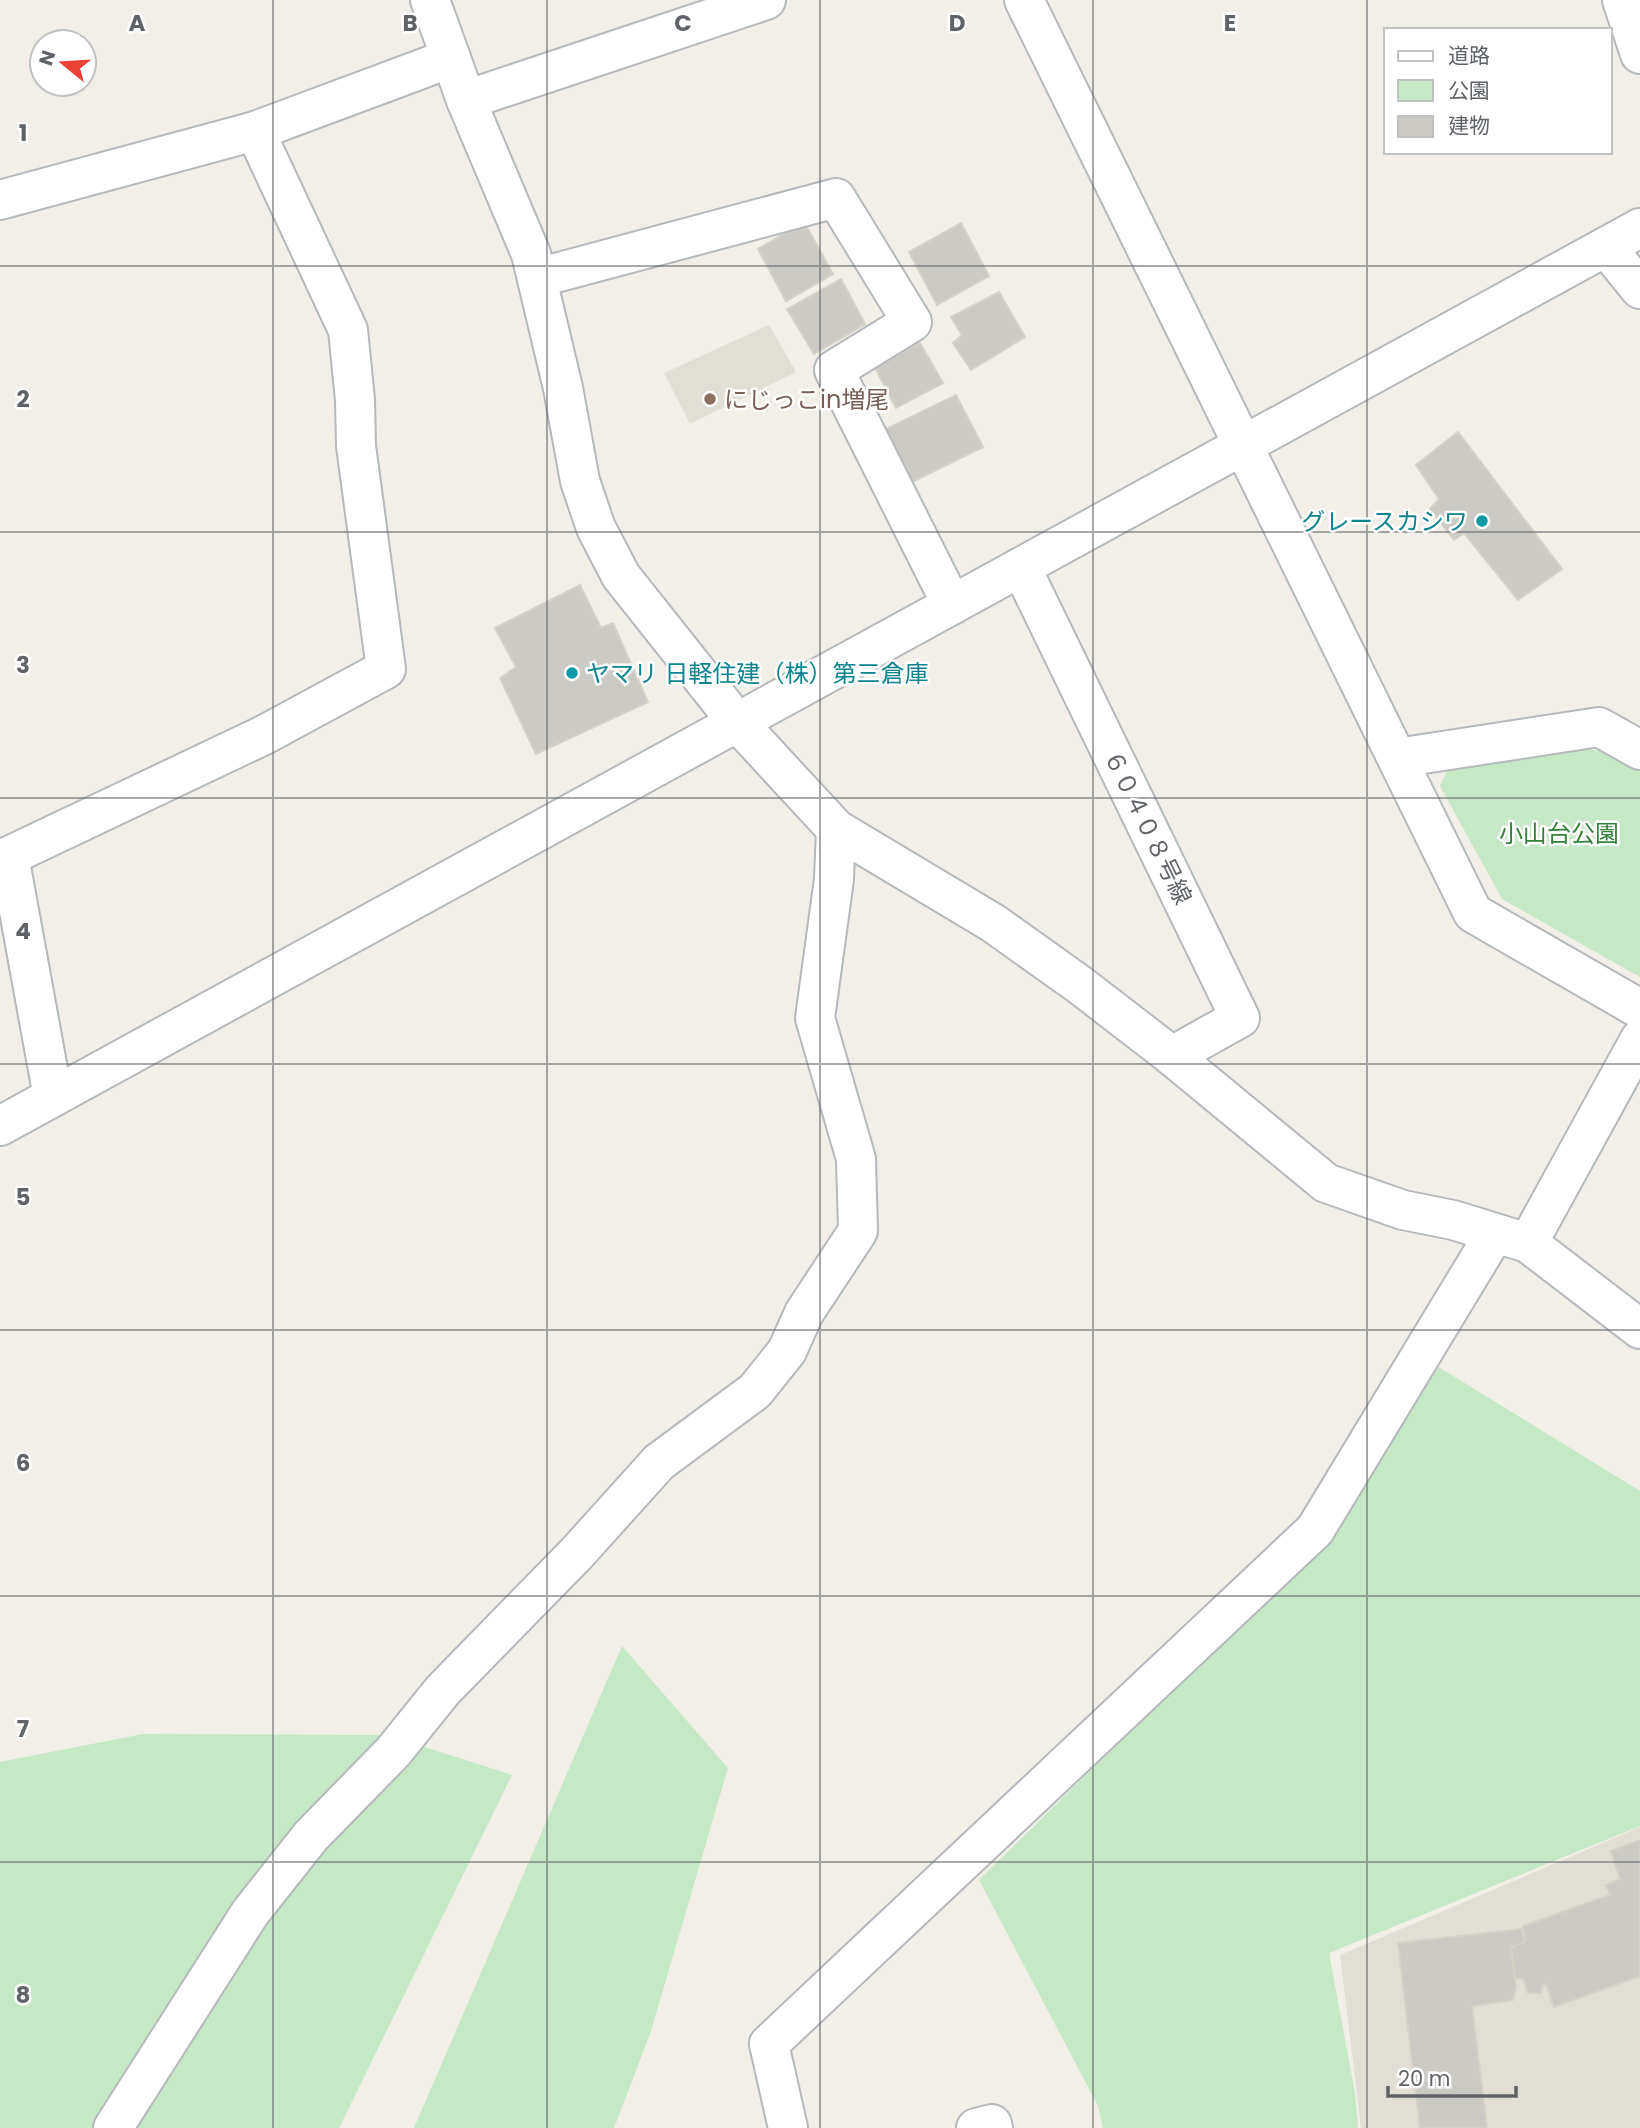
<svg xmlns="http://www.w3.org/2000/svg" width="1640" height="2128" viewBox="0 0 1640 2128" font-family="Poppins,'Noto Sans JP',sans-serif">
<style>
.education{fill:#e1ded6}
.green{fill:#c5e8c5}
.building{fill:#cccac5;stroke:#d6d1c6;stroke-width:2}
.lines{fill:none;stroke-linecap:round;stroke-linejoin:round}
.minor-casing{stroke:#b5b8bc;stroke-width:42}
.minor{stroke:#fff;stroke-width:38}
.grid{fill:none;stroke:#5f6368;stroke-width:2;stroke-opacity:0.55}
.education-dot{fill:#8d6e63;stroke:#fff;stroke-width:2.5}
.culture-dot{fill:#0f9aa8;stroke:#fff;stroke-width:2.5}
.labels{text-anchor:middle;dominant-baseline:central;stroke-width:5;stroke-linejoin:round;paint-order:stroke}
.education-label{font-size:24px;fill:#785e54;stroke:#fff;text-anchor:start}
.culture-label{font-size:24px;fill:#0d838f;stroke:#fff;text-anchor:end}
.street-label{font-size:24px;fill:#5f6368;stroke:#fff}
.park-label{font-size:24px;fill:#348238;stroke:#fff}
.grid-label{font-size:23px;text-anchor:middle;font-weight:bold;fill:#5f6368;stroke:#fff;stroke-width:5;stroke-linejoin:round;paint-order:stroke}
</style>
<rect width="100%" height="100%" fill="#f1efe8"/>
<g class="education">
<path d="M769,325l27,47 -106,52 -26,-51z"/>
<path d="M1640,1827v301h-279l-21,-173z"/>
</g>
<g class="green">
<path d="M1582,748l22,4 36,19v206l-138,-78 -62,-113 9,-19z"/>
<path d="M1437,1366l203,125v335l-311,127 26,140 3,35h-255l-5,-22 -119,-226 335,-329z"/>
<path d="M622,1646l106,122 -77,263 -37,97h-200z"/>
<path d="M143,1734l244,1 125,40 -173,353h-339v-366z"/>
</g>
<g class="building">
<path d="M804,222l29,52 -47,27 -28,-52z"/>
<path d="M961,223l28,53 -52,29 -28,-53z"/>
<path d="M841,279l24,45 -51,30 -27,-45z"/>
<path d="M999,292l26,45 -54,33 -18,-27 9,-8 -11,-18z"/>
<path d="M920,343l23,40 -47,25 -21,-40z"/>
<path d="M956,395l27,52 -77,38 -28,-52z"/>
<path d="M1458,432l104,137 -44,31 -54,-67 -10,7 -24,-31 9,-10 -23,-34z"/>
<path d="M580,585l21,43 12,-5 35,79 -112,52 -36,-76 16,-11 -21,-39z"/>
<path d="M1640,1840v136l-86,31 -8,-23 -4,1 -1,8h-13l-5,-15 -8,1 -4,-32 14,-5 -2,-16 87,-31 -4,-10 14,-6 -9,-28z"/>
<path d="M1522,1929l3,13 -14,5 5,40 -3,13 -41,6 15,122h-67l-22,-185z"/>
</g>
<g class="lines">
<g class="minor-casing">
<g id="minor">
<path d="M430,0l36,100 65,154 32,134 17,93 16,47 25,48 116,146 99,107 157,94 87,62 92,71 154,127 77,27 50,10 75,23 112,86"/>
<path d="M1024,0l449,913 167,96"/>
<path d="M1622,0l18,54"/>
<path d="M466,100l300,-100"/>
<path d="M0,200l255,-69 196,-73"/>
<path d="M1606,247l34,42"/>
<path d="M537,278l299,-80 76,124 -78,48 118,235"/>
<path d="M1021,567l219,451 -68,38"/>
<path d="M1397,758l202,-31 41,23"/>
<path d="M53,1097l-44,-241 255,-121 122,-66 -30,-223 -1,-46 -7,-70 -93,-199"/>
<path d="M0,1126l1640,-898"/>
<path d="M1528,1243l112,-204"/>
<path d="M113,2128l137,-215 61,-77 82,-84 50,-62 134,-137 82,-91 96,-71 32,-40 17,-38 54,-82 -2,-72 -41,-141 19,-139 2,-50"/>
<path d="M788,2128l-19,-84 546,-514 180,-297"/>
<path d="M976,2128l16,-4 1,4"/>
</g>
</g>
<use href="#minor" class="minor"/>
</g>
<path class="grid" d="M273,0v2128M547,0v2128M820,0v2128M1093,0v2128M1367,0v2128M0,266h1640M0,532h1640M0,798h1640M0,1064h1640M0,1330h1640M0,1596h1640M0,1862h1640"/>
<circle class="education-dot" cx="710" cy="399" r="7"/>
<g class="culture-dot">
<circle cx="1482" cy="521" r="7"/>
<circle cx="572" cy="673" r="7"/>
</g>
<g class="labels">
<g class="education-label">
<text x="724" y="399">にじっこin増尾</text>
</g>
<g class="culture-label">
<text x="1468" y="521">グレースカシワ</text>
<text x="586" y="673" text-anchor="start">ヤマリ 日軽住建（株）第三倉庫</text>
</g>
<g class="street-label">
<text transform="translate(1148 827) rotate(64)">６０４０８号線</text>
</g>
<g class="park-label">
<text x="1559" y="833">小山台公園</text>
</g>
</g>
<g class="grid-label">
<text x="137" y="31">A</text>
<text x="410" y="31">B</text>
<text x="683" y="31">C</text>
<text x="957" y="31">D</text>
<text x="1230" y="31">E</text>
<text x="23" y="141">1</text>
<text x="23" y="407">2</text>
<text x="23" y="673">3</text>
<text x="23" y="939">4</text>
<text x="23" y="1205">5</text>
<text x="23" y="1471">6</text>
<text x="23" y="1737">7</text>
<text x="23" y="2003">8</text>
</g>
<rect x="1384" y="28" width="228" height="126" fill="#ffffff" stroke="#bfc1c3" stroke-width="2"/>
<rect x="1398" y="51" width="35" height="10" fill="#ffffff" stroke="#bfc1c3" stroke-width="2"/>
<text x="1448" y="63" font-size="21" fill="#5f6368">道路</text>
<rect x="1398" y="80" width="35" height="21" fill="#c5e8c5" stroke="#bfc1c3" stroke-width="2"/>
<text x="1448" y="98" font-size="21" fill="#5f6368">公園</text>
<rect x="1398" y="116" width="35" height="21" fill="#cccac5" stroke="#bfc1c3" stroke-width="2"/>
<text x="1448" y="133" font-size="21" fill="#5f6368">建物</text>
<g transform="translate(63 63) rotate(288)"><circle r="33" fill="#ffffff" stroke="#bfc1c3" stroke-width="2"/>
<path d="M0-5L12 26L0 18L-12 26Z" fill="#ea4335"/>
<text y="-10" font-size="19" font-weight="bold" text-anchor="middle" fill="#5f6368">N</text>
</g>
<path d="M1388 2086v10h128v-10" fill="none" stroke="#5f6368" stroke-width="3.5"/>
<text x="1398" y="2086" font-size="21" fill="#5f6368" stroke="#ffffff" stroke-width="5" paint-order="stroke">20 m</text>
</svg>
